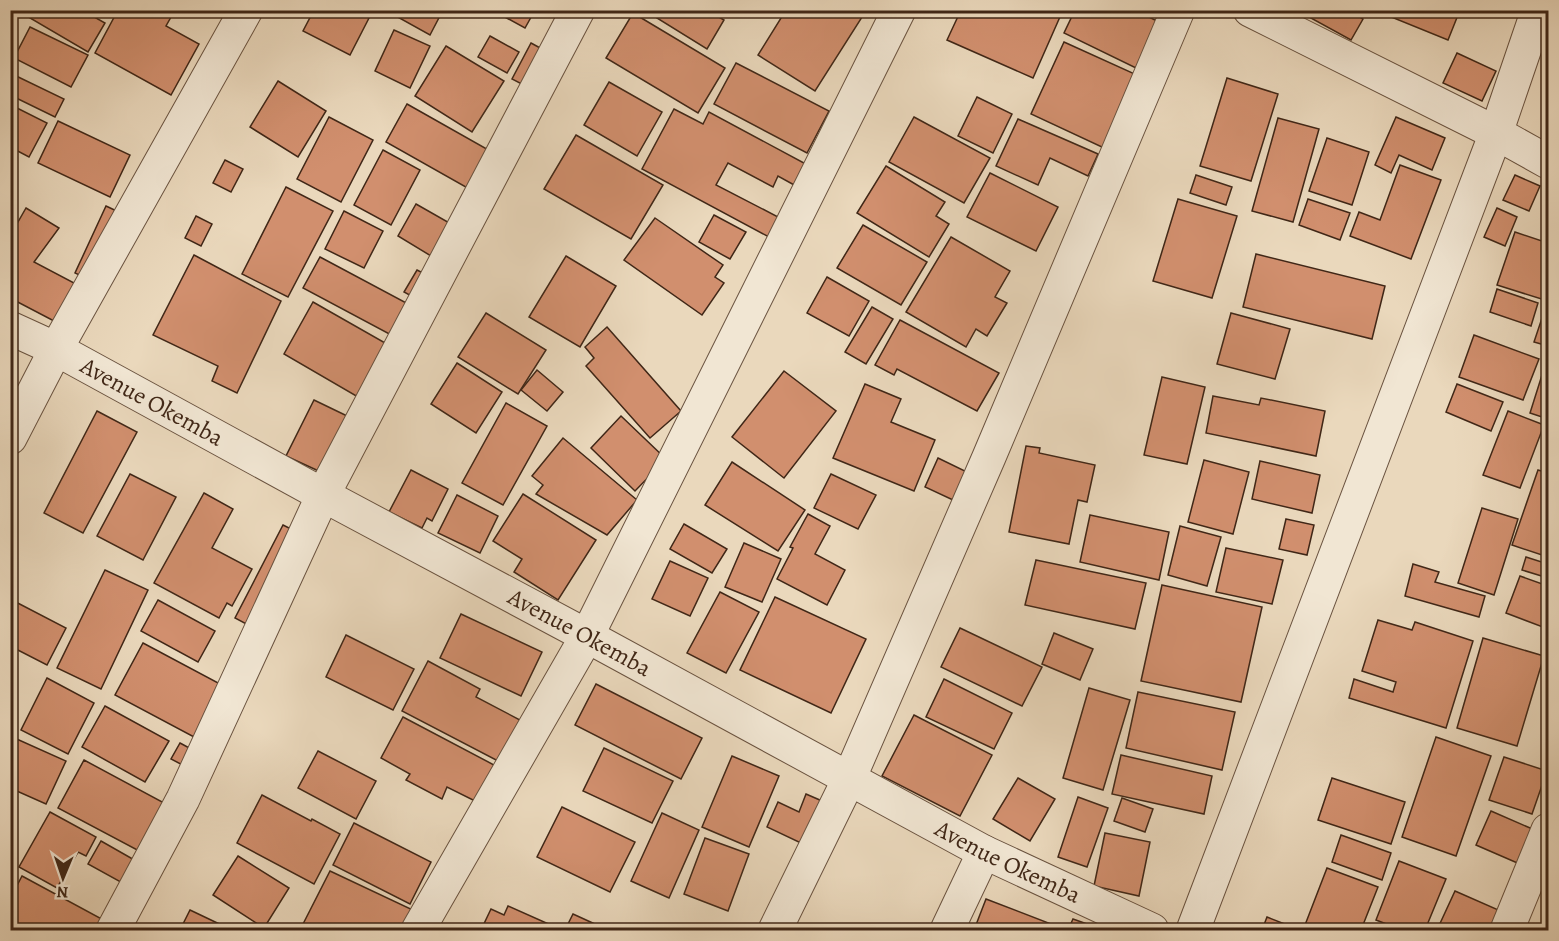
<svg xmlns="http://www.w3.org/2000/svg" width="1559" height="941" viewBox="0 0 1559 941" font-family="Alegreya,serif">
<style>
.building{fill:#d18f6e;stroke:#402717;stroke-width:1.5}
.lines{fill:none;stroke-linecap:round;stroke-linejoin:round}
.street-casing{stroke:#6a5340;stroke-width:35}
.street{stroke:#f1e6d3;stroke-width:33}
.labels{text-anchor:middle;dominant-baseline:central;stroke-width:4.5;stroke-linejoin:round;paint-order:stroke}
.street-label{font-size:24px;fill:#402717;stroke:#f1e6d3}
</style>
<rect width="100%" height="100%" fill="#ead8bc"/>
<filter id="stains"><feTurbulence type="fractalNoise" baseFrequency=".00333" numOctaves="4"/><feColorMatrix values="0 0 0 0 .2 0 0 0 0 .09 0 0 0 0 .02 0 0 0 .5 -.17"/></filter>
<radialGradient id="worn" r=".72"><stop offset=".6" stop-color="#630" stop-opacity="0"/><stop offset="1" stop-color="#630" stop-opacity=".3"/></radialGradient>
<g class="building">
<path d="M34,10h48l23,13 -17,29 -58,-34z"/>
<path d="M118,10h57l-9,16 33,18 -28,51 -76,-42z"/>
<path d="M314,10h42l13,8 -19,37 -47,-24z"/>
<path d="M385,10h58l-13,25z"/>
<path d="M492,10h43l-10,18z"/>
<path d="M644,10h63l17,10 -17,29z"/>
<path d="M786,10h73l5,4 -49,77 -57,-36z"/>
<path d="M961,10h102l-30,68 -86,-38z"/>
<path d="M1075,10h60l24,12 -23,46 -72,-35z"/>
<path d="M1313,10h35l15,9 -12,21 -42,-23z"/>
<path d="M1379,10h81l-12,30 -69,-28z"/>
<path d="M633,13l92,55 -27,45 -92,-55z"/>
<path d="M30,27l58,28 -17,32 -57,-29z"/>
<path d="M394,30l36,16 -20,42 -35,-17z"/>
<path d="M490,36l29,16 -12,21 -29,-16z"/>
<path d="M1064,42l73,33 -33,73 -73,-34z"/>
<path d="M531,43l24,13 -18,36 -25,-13z"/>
<path d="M446,46l58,35 -32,51 -57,-36z"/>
<path d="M1457,53l39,18 -14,30 -39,-18z"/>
<path d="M736,63l93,48 -22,42 -93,-49z"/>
<path d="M10,73l54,26 -9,18 -45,-22z"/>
<path d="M1227,78l51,16 -27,87 -51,-15z"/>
<path d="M278,81l48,30 -28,46 -48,-30z"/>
<path d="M609,82l53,30 -25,44 -53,-31z"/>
<path d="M977,97l35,17 -19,39 -35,-17z"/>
<path d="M407,104l101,57 -21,38 -101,-57z"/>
<path d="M13,106l34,17 -18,34 -19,-10v-37z"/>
<path d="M674,109l29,15 6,-12 106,57 -19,17 -18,-10 -5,11 -45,-24 -12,22 64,33 -11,19 -127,-68z"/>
<path d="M329,117l44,23 -32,62 -44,-23z"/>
<path d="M914,117l76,41 -26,45 -75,-41z"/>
<path d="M1396,117l49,21 -13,32 -33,-15 -8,18 -16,-8z"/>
<path d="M1278,118l41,11 -26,93 -41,-11z"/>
<path d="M1018,119l80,35 -10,22 -38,-18 -12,27 -42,-19z"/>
<path d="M58,121l72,34 -20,42 -72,-34z"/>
<path d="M576,135l87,50 -32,54 -87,-50z"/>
<path d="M1327,138l42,14 -17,53 -43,-14z"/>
<path d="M383,150l37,20 -29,55 -37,-20z"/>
<path d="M225,160l18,9 -12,23 -18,-9z"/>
<path d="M1400,165l41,15 -30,79 -61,-23 9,-24 21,8z"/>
<path d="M886,166l59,36 -9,14 13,8 -20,33 -72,-44z"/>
<path d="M990,173l68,34 -22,44 -69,-34z"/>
<path d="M1196,175l36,12 -6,18 -36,-12z"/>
<path d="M1515,175l25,11 -11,25 -26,-11z"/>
<path d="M286,187l47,24 -45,86 -46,-23z"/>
<path d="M1178,199l59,17 -25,82 -59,-17z"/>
<path d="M1308,199l42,14 -10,27 -41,-15z"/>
<path d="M416,204l44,25 -19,33 -43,-26z"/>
<path d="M106,206l32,15 -31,67 -32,-15z"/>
<path d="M26,208l33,20 -25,34 61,32 -20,38 -65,-34v-62z"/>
<path d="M1497,208l20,9 -12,29 -21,-9z"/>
<path d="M344,211l39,20 -19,37 -39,-19z"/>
<path d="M714,215l32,17 -16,27 -31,-17z"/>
<path d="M196,216l16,8 -11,22 -16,-8z"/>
<path d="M655,218l68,47 -8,12 9,6 -22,32 -78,-55z"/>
<path d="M863,225l64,37 -26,43 -64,-37z"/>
<path d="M1515,232l33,11v58l-51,-16z"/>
<path d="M951,237l59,34 -15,26 12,6 -20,33 -11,-7 -10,18 -60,-35z"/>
<path d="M1256,254l129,32 -13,53 -129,-32z"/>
<path d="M194,255l87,46 -44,92 -25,-12 6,-15 -65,-31z"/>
<path d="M566,256l50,30 -36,61 -51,-30z"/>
<path d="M320,257l107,57 -17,31 -107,-57z"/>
<path d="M417,270l33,17 -13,23 -33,-18z"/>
<path d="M827,277l42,24 -20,35 -42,-23z"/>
<path d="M1497,289l41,14 -7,23 -41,-14z"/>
<path d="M313,302l88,50 -31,52 -86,-50z"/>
<path d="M872,307l21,12 -27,45 -21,-12z"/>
<path d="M1544,312l4,2v32l-14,-4z"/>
<path d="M486,313l60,37 -28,44 -60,-37z"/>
<path d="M1231,313l59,16 -15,50 -58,-15z"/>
<path d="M900,320l99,53 -22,38 -80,-42 -3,6 -19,-10z"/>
<path d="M607,327l74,84 -31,27 -64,-72 8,-8 -9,-11z"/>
<path d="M1474,335l65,24 -16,41 -64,-23z"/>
<path d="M1548,356v63l-18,-6z"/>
<path d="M457,363l45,29 -26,41 -45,-29z"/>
<path d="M537,370l26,22 -16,19 -26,-21z"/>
<path d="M784,371l52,40 -52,67 -52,-41z"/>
<path d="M1162,377l43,10 -18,77 -43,-9z"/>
<path d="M865,384l36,15 -10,23 44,18 -21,51 -81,-33z"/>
<path d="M1457,384l46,18 -12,29 -45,-19z"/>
<path d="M1213,396l46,9 2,-7 64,13 -9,45 -110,-23z"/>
<path d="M314,400l58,28 -49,45 -37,-17z"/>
<path d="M506,403l41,23 -44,79 -41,-22z"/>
<path d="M97,411l40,21 -54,101 -39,-20z"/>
<path d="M1508,411l36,14 -24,63 -37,-13z"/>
<path d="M621,416l45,43 -31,32 -44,-43z"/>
<path d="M563,438l74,62 -30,35 -71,-41 7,-9 -11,-9z"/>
<path d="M1026,446l14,2 -1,5 56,12 -8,37 -9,-2 -9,44 -60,-12z"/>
<path d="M938,458l29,14 -14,28 -28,-13z"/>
<path d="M1204,460l45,12 -16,62 -45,-12z"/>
<path d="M1260,461l60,14 -8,38 -60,-14z"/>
<path d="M732,462l73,48 -27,41 -73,-46z"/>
<path d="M411,470l37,19 -16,32 -5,-3 -5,10 -33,-16z"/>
<path d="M1538,470l10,3v84l-36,-12z"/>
<path d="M130,474l46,23 -33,63 -46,-24z"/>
<path d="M831,474l45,21 -18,34 -44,-21z"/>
<path d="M204,493l29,16 -21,39 40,21 -20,37 -5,-3 -8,15 -65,-35z"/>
<path d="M523,494l73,46 -38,60 -44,-28 8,-13 -29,-18z"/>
<path d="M457,495l41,21 -18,37 -42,-20z"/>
<path d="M1482,508l36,11 -24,76 -36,-12z"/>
<path d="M808,514l22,12 -15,28 30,16 -18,35 -50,-26 16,-31 -3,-1z"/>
<path d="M1090,515l79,17 -10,48 -79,-18z"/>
<path d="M1286,519l28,6 -7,30 -28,-6z"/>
<path d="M684,524l43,25 -15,24 -42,-24z"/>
<path d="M283,525l32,16 -48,94 -32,-17z"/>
<path d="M1180,526l41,11 -14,49 -39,-11z"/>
<path d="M744,543l37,16 -19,43 -37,-15z"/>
<path d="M1226,548l57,12 -11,44 -56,-12z"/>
<path d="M1526,557l22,7v14l-26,-8z"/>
<path d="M1036,560l110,23 -11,46 -110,-24z"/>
<path d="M670,561l38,17 -18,38 -38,-17z"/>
<path d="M1413,564l26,8 -4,10 50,14 -6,21 -74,-21z"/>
<path d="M105,570l43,20 -47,99 -44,-21z"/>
<path d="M1520,576l28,10v43l-42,-16z"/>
<path d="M1162,585l100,22 -21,95 -100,-21z"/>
<path d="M720,592l39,20 -33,61 -39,-20z"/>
<path d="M775,597l91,42 -35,74 -91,-43z"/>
<path d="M10,599l56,29 -19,37 -37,-19z"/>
<path d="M158,600l57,31 -17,31 -57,-31z"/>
<path d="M461,614l81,38 -21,44 -81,-38z"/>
<path d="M1378,620l34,10 3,-8 58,19 -27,87 -97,-30 5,-19 39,13 3,-10 -34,-11z"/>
<path d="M960,628l82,39 -20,39 -81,-39z"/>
<path d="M1054,633l39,16 -13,31 -38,-16z"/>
<path d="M346,635l68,34 -21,41 -67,-33z"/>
<path d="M1483,638l61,18 -27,90 -60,-18z"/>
<path d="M143,643l79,42 -28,52 -79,-42z"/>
<path d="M428,661l52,28 -4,8 44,23 -22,41 -96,-50z"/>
<path d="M47,678l47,25 -26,51 -47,-24z"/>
<path d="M944,679l68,34 -18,36 -68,-32z"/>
<path d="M596,684l106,54 -21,41 -106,-54z"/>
<path d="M1089,688l41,12 -27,90 -40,-12z"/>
<path d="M1138,692l97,20 -13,58 -96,-22z"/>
<path d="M105,706l64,35 -24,41 -63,-35z"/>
<path d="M914,715l78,40 -32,61 -78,-40z"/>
<path d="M403,717l91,48 -19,36 -28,-14 -5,12 -36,-19 4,-6 -29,-16z"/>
<path d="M10,736l56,25 -20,43 -36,-16v-25l3,-6 -3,-1z"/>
<path d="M1436,737l55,19 -35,100 -54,-19z"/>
<path d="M180,743l26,14 -8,16 -27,-14z"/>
<path d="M604,748l69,33 -21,42 -69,-32z"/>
<path d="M318,751l58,30 -20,38 -58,-31z"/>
<path d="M1121,755l91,21 -8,38 -92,-20z"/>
<path d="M732,756l47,20 -30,71 -47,-20z"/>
<path d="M1504,757l43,14 -15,43 -43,-14z"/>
<path d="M84,760l82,44 -25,48 -83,-44z"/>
<path d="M1018,778l37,21 -25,42 -37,-22z"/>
<path d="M1332,778l73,24 -14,42 -73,-24z"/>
<path d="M806,794l16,7 -19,43 -36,-17 11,-25 21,10z"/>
<path d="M262,795l49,26 1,-2 28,15 -26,50 -77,-41z"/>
<path d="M1078,797l30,11 -21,59 -29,-10z"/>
<path d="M1122,798l31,11 -8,23 -31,-11z"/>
<path d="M562,807l73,35 -25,50 -73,-35z"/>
<path d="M1491,811l46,20 -15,34 -46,-20z"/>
<path d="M50,812l46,25 -10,19 -8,-4 -21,36 -38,-21z"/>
<path d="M662,813l37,17 -30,68 -38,-17z"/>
<path d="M354,823l77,39 -21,42 -77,-39z"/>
<path d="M1105,833l45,9 -11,54 -45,-10z"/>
<path d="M1341,835l50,18 -9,27 -50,-18z"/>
<path d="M705,838l44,16 -21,57 -44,-17z"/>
<path d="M101,841l51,29 -26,15 -38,-21z"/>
<path d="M238,856l51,32 -25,40 -51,-33z"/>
<path d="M1399,861l47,18 -21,51h-23l-26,-10z"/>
<path d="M1327,868l51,19 -17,43h-41l-15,-5z"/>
<path d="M330,871l85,40 -10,19h-105z"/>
<path d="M22,876l89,48 -3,6h-98v-31z"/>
<path d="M1455,891l48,21 -9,18h-57z"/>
<path d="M986,899l78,30 -1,1h-89z"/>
<path d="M508,906l54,24h-81l10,-21 13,6z"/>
<path d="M190,910l42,20h-52z"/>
<path d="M573,914l35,16h-43z"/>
<path d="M1548,915v15h-5z"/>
<path d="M1267,917l33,13h-38z"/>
<path d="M1073,919l31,11h-36z"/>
</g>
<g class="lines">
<g class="street-casing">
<g id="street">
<path d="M1250,10l246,123 52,29"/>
<path id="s1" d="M10,328l46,21 267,146 264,141 397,216 168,78"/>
<path d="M10,438l46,-89 190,-339"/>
<path d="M113,930l70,-131 140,-304 255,-485"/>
<path d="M418,930l169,-294 312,-626"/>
<path d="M775,930l74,-151 140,-322 189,-447"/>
<path d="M947,930l37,-78"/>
<path d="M1193,930l303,-797 42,-123"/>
<path d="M1507,930l41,-100"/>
</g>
</g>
<use href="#street" class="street"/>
</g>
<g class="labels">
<g class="street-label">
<text stroke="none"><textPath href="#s1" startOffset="160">Avenue Okemba</textPath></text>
<text stroke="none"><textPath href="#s1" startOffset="646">Avenue Okemba</textPath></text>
<text stroke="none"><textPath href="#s1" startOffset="1132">Avenue Okemba</textPath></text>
</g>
</g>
<rect width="1559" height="941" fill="none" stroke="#ead8bc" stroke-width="36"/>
<rect x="12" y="12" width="1535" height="917" fill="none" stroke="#402717" stroke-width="3"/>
<rect x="18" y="18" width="1523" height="905" fill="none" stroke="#402717" stroke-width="1.5"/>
<g transform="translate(63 878) rotate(182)" stroke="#f1e6d3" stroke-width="4.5" paint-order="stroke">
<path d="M0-4.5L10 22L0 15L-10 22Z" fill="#402717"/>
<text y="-9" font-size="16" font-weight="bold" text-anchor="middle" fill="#402717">N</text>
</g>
<rect width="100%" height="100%" filter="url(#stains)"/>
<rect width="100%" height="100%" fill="url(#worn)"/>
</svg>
